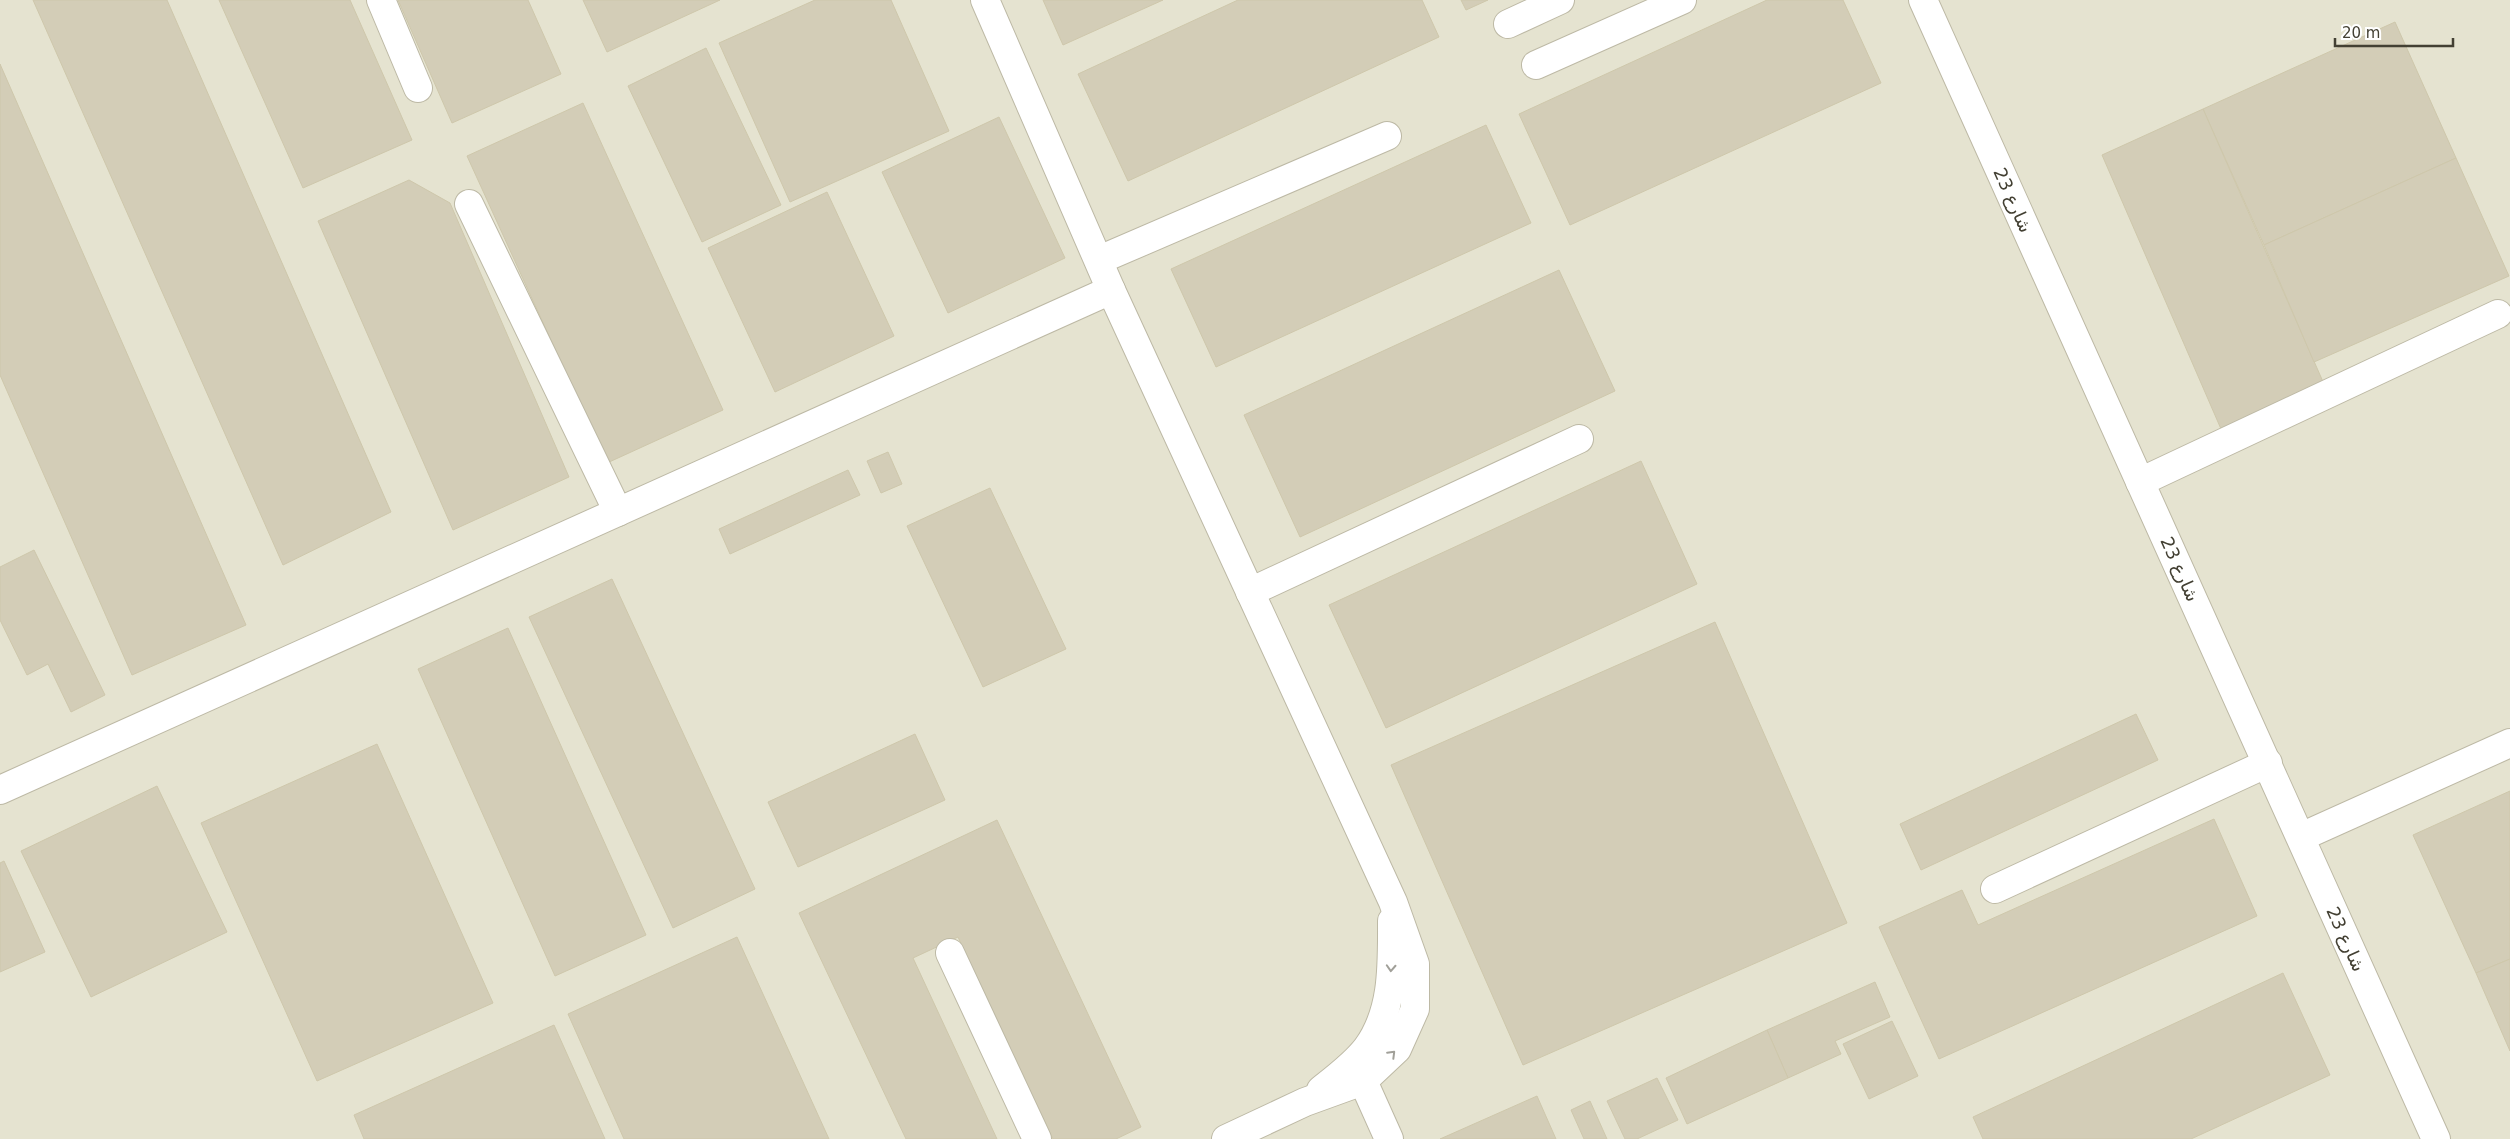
<svg xmlns="http://www.w3.org/2000/svg" width="2510" height="1139" viewBox="0 0 2510 1139" font-family="'DejaVu Sans',Vazirmatn,sans-serif">
<style>
.residential{fill:#e5e3d0}
.building{fill:#d3cdb7;stroke:#cec7ab}
.lines{fill:none;stroke-linecap:round;stroke-linejoin:round}
.minor-casing{stroke:#bdb9a5;stroke-width:30}
.minor{stroke:#fff;stroke-width:28}
.oneway{stroke:#a1a099}
.labels{text-anchor:middle;dominant-baseline:central;stroke-width:5;stroke-linejoin:round;paint-order:stroke}
.street-label{font-size:18px;fill:#434033;stroke:#fff}
</style>
<rect width="100%" height="100%" fill="#f1f0e2"/>
<rect class="residential" x="0" y="0" width="2510" height="1139"/>
<g class="building">
<path d="M33,0h134l224,512 -108,53z"/>
<path d="M219,0h131l62,140 -109,48z"/>
<path d="M398,0h130l33,74 -109,49z"/>
<path d="M583,0h137l-113,52z"/>
<path d="M815,0h76l58,131 -159,71 -71,-159z"/>
<path d="M1043,0h120l-100,45z"/>
<path d="M1238,0h184l17,37 -311,144 -50,-107z"/>
<path d="M1461,0h27l-22,10z"/>
<path d="M1767,0h76l38,83 -311,142 -51,-111z"/>
<path d="M2395,22l61,136 -192,87 -61,-136z"/>
<path d="M706,48l75,157 -79,37 -74,-156z"/>
<path d="M0,64l246,561 -114,50 -132,-300z"/>
<path d="M583,103l140,307 -116,53 -140,-307z"/>
<path d="M2203,109l121,275 -103,45 -119,-274z"/>
<path d="M999,117l66,141 -117,55 -66,-141z"/>
<path d="M1486,125l45,98 -315,144 -45,-98z"/>
<path d="M2456,158l53,118 -195,86 -50,-117z"/>
<path d="M409,180l41,23 119,274 -116,53 -135,-309z"/>
<path d="M827,192l67,144 -119,56 -67,-144z"/>
<path d="M1559,270l56,121 -315,146 -56,-122z"/>
<path d="M888,452l14,32 -21,9 -14,-32z"/>
<path d="M1641,461l56,123 -311,144 -57,-123z"/>
<path d="M848,470l12,25 -130,59 -11,-25z"/>
<path d="M990,488l76,161 -83,38 -76,-161z"/>
<path d="M34,550l71,145 -34,17 -23,-48 -21,11 -27,-55v-53z"/>
<path d="M612,579l143,310 -82,39 -144,-311z"/>
<path d="M1715,622l132,301 -324,142 -132,-300z"/>
<path d="M508,628l138,307 -91,41 -137,-307z"/>
<path d="M2136,714l22,46 -237,110 -21,-46z"/>
<path d="M915,734l30,66 -147,67 -30,-65z"/>
<path d="M377,744l116,259 -176,78 -116,-258z"/>
<path d="M157,786l70,146 -136,65 -70,-146z"/>
<path d="M2510,791v168l-34,14 -63,-138z"/>
<path d="M2214,819l43,97 -318,143 -60,-132 83,-37 16,35z"/>
<path d="M997,820l144,307 -25,12h-63l-95,-202 -45,21 84,181h-91l-107,-226z"/>
<path d="M4,861l41,91 -45,20v-109z"/>
<path d="M737,937l92,202h-205l-56,-125z"/>
<path d="M2510,959v92l-34,-78z"/>
<path d="M2283,973l47,102 -139,64h-208l-10,-22z"/>
<path d="M1875,982l15,35 -55,24 6,13 -53,24 -21,-48z"/>
<path d="M1892,1021l26,55 -49,23 -26,-55z"/>
<path d="M554,1025l51,114h-241l-10,-24z"/>
<path d="M1767,1030l21,48 -101,46 -21,-46z"/>
<path d="M1657,1078l21,42 -41,19h-12l-18,-38z"/>
<path d="M1537,1096l19,43h-116z"/>
<path d="M1590,1101l17,38h-23l-13,-29z"/>
</g>
<g class="lines">
<g class="minor-casing">
<g id="minor">
<path d="M381,0l37,88"/>
<path d="M985,0l126,290 282,612 22,62v45l-18,40 -34,32 -58,21 -79,37"/>
<path d="M1923,0l513,1139"/>
<path d="M1508,24l52,-24"/>
<path d="M1536,65l146,-65"/>
<path d="M469,204l149,308"/>
<path d="M1099,260l288,-124"/>
<path d="M2140,482l358,-168"/>
<path d="M1250,592l329,-153"/>
<path d="M0,790l1111,-500"/>
<path d="M2301,837l209,-94"/>
<path d="M1995,889l273,-126"/>
<path d="M950,953l87,186"/>
<path d="M1363,1081l26,58"/>
<path d="M1321,1090c15,-12 34,-26 46,-42 27,-37 25,-84 25,-127"/>
</g>
</g>
<use href="#minor" class="minor"/>
</g>
<defs><path id="oneway-chevron" d="M-2-3.5L2.5 0L-2 3.5" fill="none" stroke-width="1.6" stroke-linecap="round" stroke-linejoin="round" transform="scale(1.25)"/></defs>
<g class="oneway">
<use href="#oneway-chevron" transform="translate(1391 968) rotate(93)"/>
<use href="#oneway-chevron" transform="translate(1392 1054) rotate(-45)"/>
</g>
<g class="labels">
<g class="street-label">
<text transform="translate(2013 200) rotate(66)">شارع 23</text>
<text transform="translate(2180 569) rotate(66)">شارع 23</text>
<text transform="translate(2346 939) rotate(66)">شارع 23</text>
</g>
</g>
<path d="M2335 38v8h118v-8" fill="none" stroke="#434033" stroke-width="2.5"/>
<text x="2342" y="38" font-size="15" fill="#434033" stroke="#ffffff" stroke-width="4" paint-order="stroke">20 m</text>
</svg>
